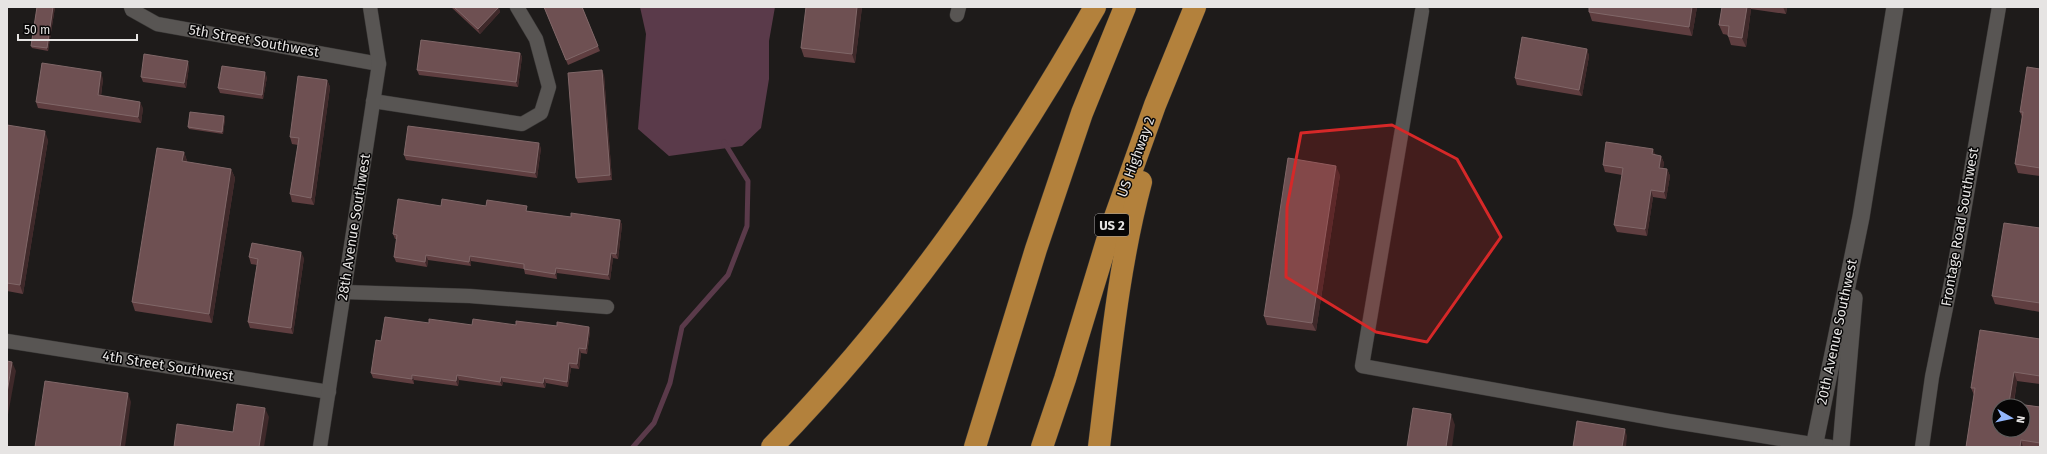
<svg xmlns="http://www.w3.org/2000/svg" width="2047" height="454" viewBox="0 0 2047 454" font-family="'Fira Sans',sans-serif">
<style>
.water{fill:#5a3a4a}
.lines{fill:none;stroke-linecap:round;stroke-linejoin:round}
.stream{stroke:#5a3a4a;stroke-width:5}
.minor-casing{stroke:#393736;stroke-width:15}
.tertiary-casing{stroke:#393736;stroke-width:18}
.motorway-casing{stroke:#393736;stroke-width:23}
.minor{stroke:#585553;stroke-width:14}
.tertiary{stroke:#585553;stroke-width:17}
.motorway{stroke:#b3813c;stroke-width:22}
.wall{fill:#5f3e40}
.shaded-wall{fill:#3f292a}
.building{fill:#6e5052;stroke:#806768;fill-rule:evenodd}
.marked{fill:#d62828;fill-opacity:0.2;stroke:#d62828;stroke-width:3;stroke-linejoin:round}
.labels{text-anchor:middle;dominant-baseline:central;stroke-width:3;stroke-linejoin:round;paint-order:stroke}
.shield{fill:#070606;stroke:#a3a1a1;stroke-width:1}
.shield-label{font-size:13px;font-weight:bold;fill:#e6e4e3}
.street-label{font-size:14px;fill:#e6e4e3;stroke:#070606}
</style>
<rect width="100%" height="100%" fill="#1e1b1a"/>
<path class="water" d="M640,7h135l-6,34v38l-8,49 -19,18 -73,10 -31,-27 8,-95z"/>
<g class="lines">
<path class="stream" d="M633,447l21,-24 16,-40 12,-56 46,-52 19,-49 1,-45 -24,-39"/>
<g class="minor-casing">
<g id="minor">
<path d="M131,7l1,3 25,14 222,40"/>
<path d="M1422,11l-60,355 307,55 162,26"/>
<path d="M957,15l2,-8"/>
<path d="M373,101l149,23 19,-11 8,-26 -13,-48 -19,-32"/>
<path d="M344,292l126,4 137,11"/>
<path d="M7,341l322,51"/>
<path d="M320,447l59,-383 -9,-57"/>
<path d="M1922,447l10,-70 24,-119 43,-251"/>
</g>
</g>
<g class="tertiary-casing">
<g id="tertiary">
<path d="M1814,447l47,-230 34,-210"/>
<path d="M1841,447l13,-149"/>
</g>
</g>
<g class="motorway-casing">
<g id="motorway">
<path d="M772,447c129,-133 232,-279 323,-440"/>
<path d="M975,447l61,-198 46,-136 43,-106"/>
<path d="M1042,447l23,-68 45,-148 45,-126 40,-98"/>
<path d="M1099,447c11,-89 19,-179 42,-265"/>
</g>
</g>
<use href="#minor" class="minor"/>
<use href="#tertiary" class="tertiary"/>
<use href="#motorway" class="motorway"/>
</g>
<g class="wall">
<path d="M37,7h18l-7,44 -16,-3 -1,-2z"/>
<path d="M451,7h47l2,5 -20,22z"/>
<path d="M544,7h38l18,44 -32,14z"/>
<path d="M862,7l-7,56 -51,-6 -3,-9z"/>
<path d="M1697,7l-5,29 -100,-15 -3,-9z"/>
<path d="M1722,7h65l-1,7 -35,-5 -5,38 -15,-2 -3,-9v-1l-5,-1 -4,-9z"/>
<path d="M1587,49l2,7 -7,40 -65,-11 -2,-7z"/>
<path d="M520,53l2,4 -4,30 -99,-12 -2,-5z"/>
<path d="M189,66l-3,22 -43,-6 -2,-5z"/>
<path d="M2040,69v107l-22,-3 -3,-9 7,-47 -2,-5z"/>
<path d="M604,75l8,105 -34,3 -2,-5z"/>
<path d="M267,77l-4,22 -43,-6 -2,-5z"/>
<path d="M103,79l-2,17 42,12 -2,15 -103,-15 -2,-6z"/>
<path d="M327,80l3,7 -16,118 -22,-3 -2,-8 8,-49 -6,-1 -2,-7z"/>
<path d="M225,119l-2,15 -34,-5 -1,-2z"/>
<path d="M7,125l41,15 -25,154 -16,-3z"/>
<path d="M541,148l-4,30 -131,-18 -2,-5z"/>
<path d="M184,152l3,9v1l44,7 4,9 -23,145 -77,-12 -3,-9z"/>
<path d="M1655,155l6,1 3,7 -1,5 4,1 3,7 -4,23 -13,-2 -6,39 -30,-4 -3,-7 8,-50 -17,-3 -2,-7z"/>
<path d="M1340,175l-24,156 -49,-6 -3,-9z"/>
<path d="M441,206h45l85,11 49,3 2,5 -4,34 -5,-1 -3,22 -53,-7v6l-32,-5 -1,-5 -53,-8v5l-43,-6 -1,7 -31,-5 -2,-5 3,-18h-2l-2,-5z"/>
<path d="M2040,228v84l-45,-8 -3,-8z"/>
<path d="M249,257l55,1 -11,76 -43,-6 -2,-6 9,-57 -6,-1z"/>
<path d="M429,323l43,2h44l41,1 32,1 1,4 -3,23 -6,-1 -2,16 -8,-1 -3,19 -22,-4 -1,5 -42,-6 -1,4 -43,-6 -1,6 -44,-6v4l-41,-6 -2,-5 10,-32z"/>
<path d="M2040,339v45l-23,-3 -3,22 26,4v40h-74l8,-52 -3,-7z"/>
</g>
<g class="shaded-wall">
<path d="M53,7h2l-7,44 -1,-3z"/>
<path d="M499,7l1,5 -20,22 -2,-5z"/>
<path d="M857,7h5l-7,56 -3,-9z"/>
<path d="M1692,7h5l-5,29 -3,-9z"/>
<path d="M1747,7h3l1,2 -5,38 -4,-9z"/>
<path d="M1783,7h4l-1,7z"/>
<path d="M1587,49l2,7 -7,40 -3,-6z"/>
<path d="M520,53l2,4 -4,30 -2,-5z"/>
<path d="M188,61l1,5 -3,22 -2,-5z"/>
<path d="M602,70l2,5 8,105 -2,-5z"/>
<path d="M101,72l2,7 -3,23 -2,-7z"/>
<path d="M265,72l2,5 -4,22 -1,-4z"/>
<path d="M327,80l3,7 -16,118 -3,-7z"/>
<path d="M140,102l3,6 -2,15 -3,-6z"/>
<path d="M224,116l1,3 -2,15 -1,-2z"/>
<path d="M45,131l3,9 -25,154 -3,-9z"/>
<path d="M539,143l2,5 -4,30 -2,-5z"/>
<path d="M1653,149l3,7 -4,-2z"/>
<path d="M184,152l3,9 -2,9 -3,-9z"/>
<path d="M1661,156l3,7 -2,12 -3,-7z"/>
<path d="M1336,166l4,9 -24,156 -4,-8z"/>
<path d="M231,169l4,9 -23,145 -3,-9z"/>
<path d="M1667,169l3,7 -4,23 -2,-7z"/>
<path d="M1651,190l2,7 -6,39 -2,-7z"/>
<path d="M620,220l2,5 -4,34 -2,-5z"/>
<path d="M301,252l3,6 -11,76 -2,-6z"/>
<path d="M611,253l2,5 -3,22 -2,-5z"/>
<path d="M426,255l2,5 -1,7 -2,-5z"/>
<path d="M470,256l1,5v5l-2,-4z"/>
<path d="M556,268l1,5v6l-2,-5z"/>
<path d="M589,327l1,4 -3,23 -1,-5z"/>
<path d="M579,348l2,5 -2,16 -2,-5z"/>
<path d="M12,362l4,9 -9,49v-27z"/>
<path d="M569,363l2,5 -3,19 -1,-5z"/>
<path d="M2014,372l3,9 -4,25 -4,-3z"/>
<path d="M412,375l2,5v4l-2,-5z"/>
<path d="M457,375l2,5 -1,6 -2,-5z"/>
<path d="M501,377l2,5 -1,4 -2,-4z"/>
<path d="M544,378l2,5 -1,5 -2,-5z"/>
<path d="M128,393l3,9 -6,45h-5z"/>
<path d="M265,408l4,9 -5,30h-5z"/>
<path d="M1451,414l4,11 -3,22h-6z"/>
<path d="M1625,429l2,7 -1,11h-4z"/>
<path d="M2021,440l2,7h-3z"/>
</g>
<g class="building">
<path d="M37,7h16l-6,41 -16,-2z"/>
<path d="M454,7h45l-21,22z"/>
<path d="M544,7h38l16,39 -32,14z"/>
<path d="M806,7h51l-5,47 -51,-6z"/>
<path d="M1589,7h103l-3,20 -100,-15z"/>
<path d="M1722,7h25l-5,31 -14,-2 1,-10 -10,-1z"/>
<path d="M1522,37l65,12 -8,41 -64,-12z"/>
<path d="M421,40l99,13 -4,29 -99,-12z"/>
<path d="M144,54l44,7 -4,22 -43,-6z"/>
<path d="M42,63l59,9 -3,23 42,7 -2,15 -102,-15z"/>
<path d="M222,66l43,6 -3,23 -44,-7z"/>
<path d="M2027,67l13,2v99l-25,-4 8,-52h-3z"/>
<path d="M602,70l8,105 -34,3 -8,-105z"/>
<path d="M298,76l29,4 -16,118 -21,-4 9,-56 -9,-1z"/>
<path d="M190,112l34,4 -2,16 -34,-5z"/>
<path d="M7,125l38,6 -25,154 -13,-2z"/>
<path d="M408,126l131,17 -4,30 -131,-18z"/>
<path d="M1606,142l47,7 -1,5 9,2 -2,12 8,1 -3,23 -13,-2 -6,39 -31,-4 9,-57 -20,-3z"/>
<path d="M157,148l27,4 -2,9 49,8 -22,145 -77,-12z"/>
<path d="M1288,158l48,8 -24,157 -48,-7z"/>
<path d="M398,199l43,7 1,-7 44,7 1,-6 40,6 -1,5 45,6v-4l49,7 -4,34 -5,-1 -3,22 -52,-7 -1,6 -31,-5v-5l-54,-8 -1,6 -43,-7 -1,7 -31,-5 3,-22 -4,-1z"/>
<path d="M2004,223l36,5v75l-48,-7z"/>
<path d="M252,243l49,9 -10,76 -43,-6 10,-63 -9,-2z"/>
<path d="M385,317l44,6v-4l43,6 1,-6 43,6v-4l41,5v-4l32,5 -3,22 -7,-1 -2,16 -8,-1 -2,19 -23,-4 -1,5 -42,-6 -1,5 -43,-7 -1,6 -44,-6v4l-41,-6 5,-33 5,1z"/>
<path d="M1980,330l60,9v37l-26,-4 -5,31 31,4v36l-19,-3 -1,7h-54l9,-59h-4zM1999,406h24v24h-24z"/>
<path d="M7,361l5,1 -5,31z"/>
<path d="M45,381l83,12 -8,54h-85z"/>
<path d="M237,404l28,4 -6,39h-85l3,-23 56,8z"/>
<path d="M1413,408l38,6 -5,33h-39z"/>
<path d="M1577,421l48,8 -3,18h-49z"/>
</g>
<path class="marked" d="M1392,125l65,34 44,78 -74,105 -51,-10 -90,-55 1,-70 14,-74z"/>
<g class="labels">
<rect class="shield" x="1095" y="214" width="34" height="22" rx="3"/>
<g class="shield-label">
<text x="1112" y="225">US 2</text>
</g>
<g class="street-label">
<text transform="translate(254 41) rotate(10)">5th Street Southwest</text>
<text transform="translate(1136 157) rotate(-70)">US Highway 2</text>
<text transform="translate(354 227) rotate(-81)">28th Avenue Southwest</text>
<text transform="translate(1960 227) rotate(-80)">Frontage Road Southwest</text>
<text transform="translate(1837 332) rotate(-78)">20th Avenue Southwest</text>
<text transform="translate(168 366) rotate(9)">4th Street Southwest</text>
</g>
</g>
<rect width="2047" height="454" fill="none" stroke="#e6e4e3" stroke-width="16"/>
<g transform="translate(2011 418) rotate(99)"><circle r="19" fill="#070606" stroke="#605f5e"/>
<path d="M0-3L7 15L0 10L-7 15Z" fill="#93b7fd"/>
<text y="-6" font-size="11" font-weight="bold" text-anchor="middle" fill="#e6e4e3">N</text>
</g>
<path d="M18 34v6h119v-6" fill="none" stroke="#e6e4e3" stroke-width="2"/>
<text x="24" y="34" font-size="12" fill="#e6e4e3" stroke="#070606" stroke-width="3" paint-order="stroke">50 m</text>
</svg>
